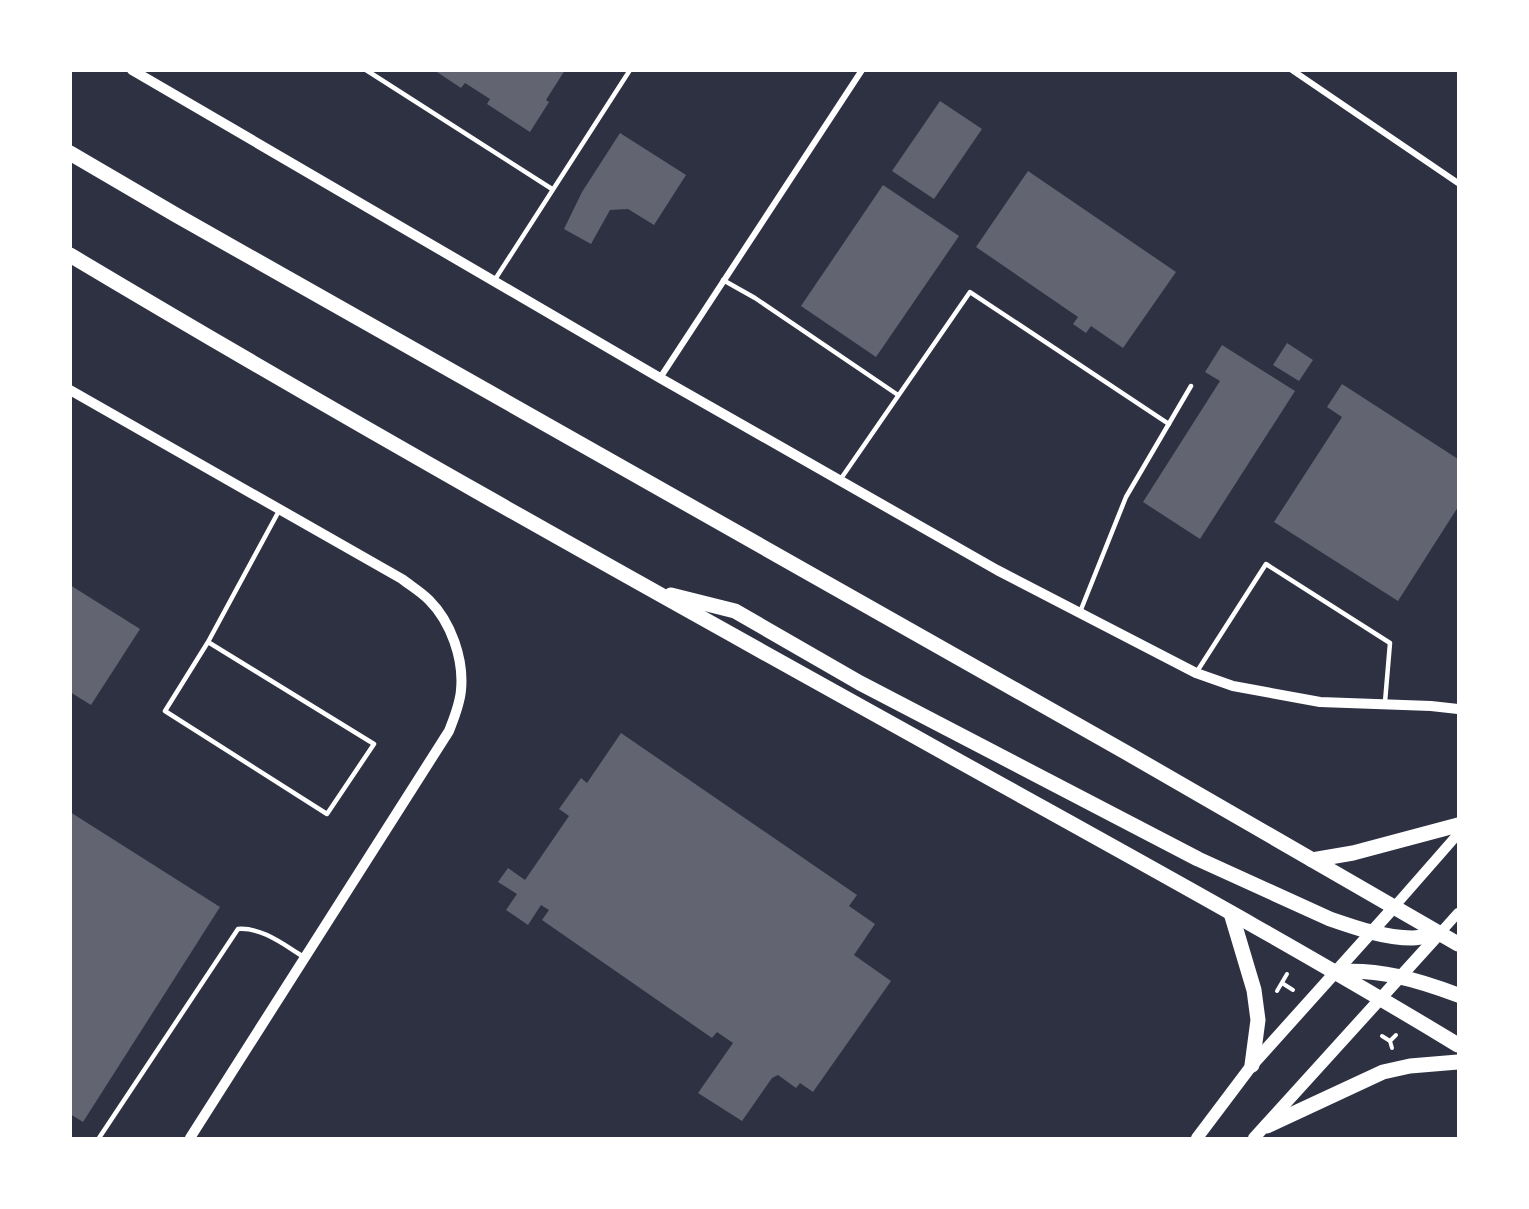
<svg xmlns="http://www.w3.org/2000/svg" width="1529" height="1209" viewBox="0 0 1529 1209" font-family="Poppins,sans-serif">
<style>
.building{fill:#626471}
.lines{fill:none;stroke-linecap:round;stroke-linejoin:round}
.path{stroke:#fff;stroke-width:4}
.service{stroke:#fff;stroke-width:4.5}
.minor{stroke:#fff;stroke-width:6}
.tertiary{stroke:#fff;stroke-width:10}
.secondary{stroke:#fff;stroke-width:12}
.primary{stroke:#fff;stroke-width:15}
</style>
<rect width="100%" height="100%" fill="#2d3142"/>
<g class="building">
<path d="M434,70h131l-19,30 3,2 -19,30 -43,-28 3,-5 -25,-16 -4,5z"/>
<path d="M940,101l42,28 -48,70 -42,-28z"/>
<path d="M620,133l66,42 -32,50 -26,-16 -18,1 -19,34 -27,-15 18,-37z"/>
<path d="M1028,171l148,101 -53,76 -32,-22 -5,7 -13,-9 5,-7 -102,-70z"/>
<path d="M883,185l76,51 -83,121 -75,-51z"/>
<path d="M1287,343l26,17 -14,21 -26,-16z"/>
<path d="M1222,345l73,46 -95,148 -57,-37 77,-121 -15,-9z"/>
<path d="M1342,384l116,75v48l-60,94 -124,-79 68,-105 -15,-10z"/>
<path d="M70,585l70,44 -49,76 -21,-13z"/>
<path d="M621,733l236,162 -8,11 26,18 -21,31 37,26 -78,111 -13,-9 -4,5 -18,-13 -6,3 -30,43 -44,-28 35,-50 -16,-11 -5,6 -170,-118 7,-10 -8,-5 -13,20 -22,-15 11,-16 -19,-12 10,-14 17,12 44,-64 -10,-7 22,-31 6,5z"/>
<path d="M70,812l150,95 -137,215 -13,-8z"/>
</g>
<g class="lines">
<g class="path">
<path d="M1282,983l11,7"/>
<path d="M1277,991l10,-17"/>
<path d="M1382,1036l8,5"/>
<path d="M1392,1048l-2,-7 6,-6"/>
</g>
<g class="service">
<path d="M366,70l186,119"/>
<path d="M723,280l32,18 143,97"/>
<path d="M494,281l136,-211"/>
<path d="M840,480l130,-188 199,132"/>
<path d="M1080,612l46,-115 65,-111"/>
<path d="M208,642l166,102 -47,70 -162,-103 43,-69 72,-133"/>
<path d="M1196,673l70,-109 124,79 -5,59"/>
<path d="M99,1138l139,-209c24,-2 46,16 66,28"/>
</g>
<g class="minor">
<path d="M1292,70l166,113"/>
<path d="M660,378l202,-308"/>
</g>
<g class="tertiary">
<path d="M132,70l528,308 337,192 199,103 37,13 87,16 111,4 27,3"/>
<path d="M70,390l332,189c9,7 19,13 27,21 22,22 35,59 32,90 -1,14 -7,28 -12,41l-259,407"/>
<path d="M1394,907l64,-73"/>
<path d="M1440,933l18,-20"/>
</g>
<g class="secondary">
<path d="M1197,1138l55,-73 142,-158"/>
<path d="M1254,1138l186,-205"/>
</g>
<g class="primary">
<path d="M70,153l106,62 951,538 331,191"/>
<path d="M70,255c278,166 561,324 844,481 182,102 366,201 544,309"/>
<path d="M671,595l64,16 125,72 338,176 132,60c26,9 55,19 82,19 9,0 19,-3 28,-5"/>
<path d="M1312,860l41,-7 105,-28"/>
<path d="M1231,913l23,77 4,30 -6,45"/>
<path d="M1335,972c43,-4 83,8 123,23"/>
<path d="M1267,1126l116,-54 27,-6 48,-4"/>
</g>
</g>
<rect width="1529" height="1209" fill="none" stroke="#ffffff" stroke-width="144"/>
</svg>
